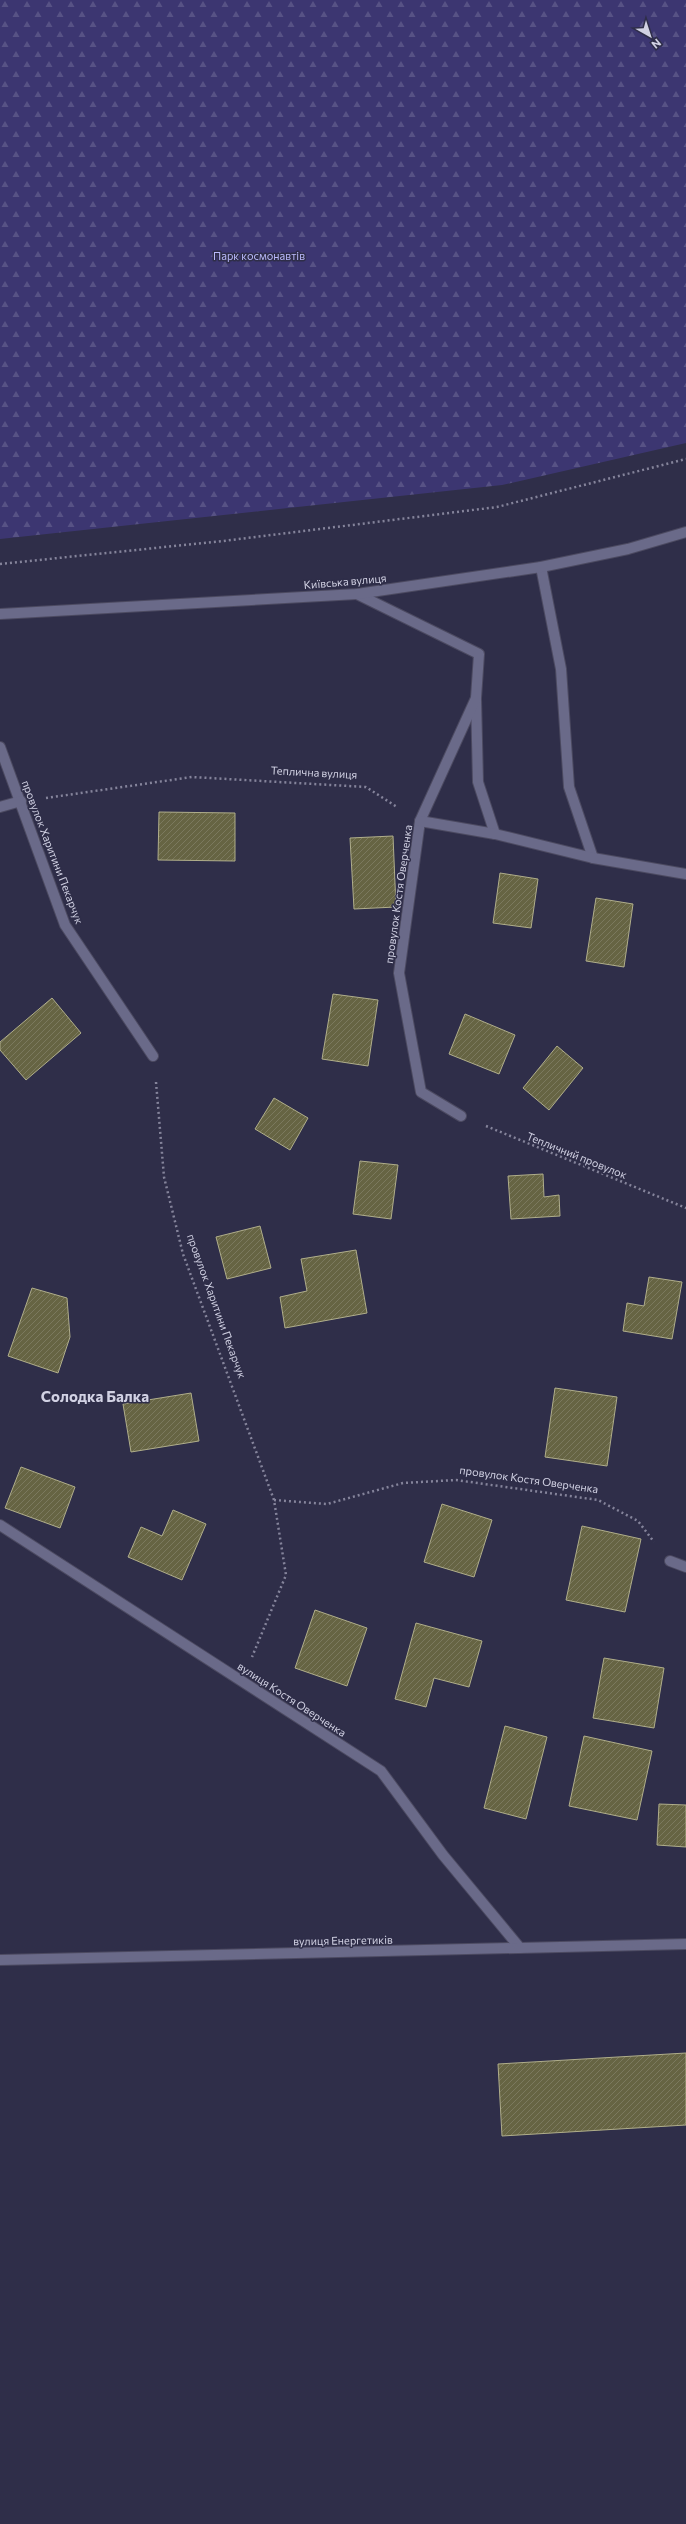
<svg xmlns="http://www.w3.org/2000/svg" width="686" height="2524" viewBox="0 0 686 2524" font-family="Commissioner,sans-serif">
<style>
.forest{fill:url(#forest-firs)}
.building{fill:url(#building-hatch);stroke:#b0ae8b}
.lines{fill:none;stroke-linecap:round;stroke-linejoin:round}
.service-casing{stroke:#4c4a61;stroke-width:12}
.minor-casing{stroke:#4c4a61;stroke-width:12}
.tertiary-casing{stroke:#4c4a61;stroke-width:12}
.path{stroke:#85849b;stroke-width:2.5;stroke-dasharray:2 3;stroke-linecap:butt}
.service{stroke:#6a6a89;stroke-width:10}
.minor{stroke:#6a6a89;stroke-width:10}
.tertiary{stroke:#6a6a89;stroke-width:10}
.labels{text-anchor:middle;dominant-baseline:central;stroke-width:3;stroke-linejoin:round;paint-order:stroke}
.park-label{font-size:11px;fill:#bab9fb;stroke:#2f2e49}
.street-label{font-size:11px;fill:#d1d1e3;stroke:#2f2e49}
.district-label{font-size:15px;font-weight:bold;fill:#d1d1e3;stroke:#2f2e49}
</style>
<defs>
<pattern id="forest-firs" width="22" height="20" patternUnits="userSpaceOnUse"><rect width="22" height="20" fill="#3c3671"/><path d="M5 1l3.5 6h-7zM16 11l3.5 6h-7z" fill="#575285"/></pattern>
<pattern id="building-hatch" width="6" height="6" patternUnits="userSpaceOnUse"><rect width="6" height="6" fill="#666443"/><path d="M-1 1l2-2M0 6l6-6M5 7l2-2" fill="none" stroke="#7b795e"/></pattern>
</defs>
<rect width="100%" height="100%" fill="#2f2e49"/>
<path class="forest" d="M0,0h686v443l-184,42 -502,54z"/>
<g class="building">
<path d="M159,812l76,1v48l-77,-1z"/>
<path d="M393,836l3,71 -42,2 -4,-71z"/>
<path d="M500,873l38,6 -7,49 -38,-5z"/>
<path d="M596,898l37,6 -9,63 -38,-6z"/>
<path d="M333,994l45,6 -10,66 -46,-7z"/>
<path d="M52,998l29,35 -55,47 -26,-30v-8z"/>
<path d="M465,1014l50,21 -16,39 -50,-20z"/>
<path d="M557,1046l26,22 -34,42 -26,-22z"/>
<path d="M274,1098l34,20 -18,32 -35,-21z"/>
<path d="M360,1161l38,4 -7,54 -38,-5z"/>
<path d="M543,1174l1,23 15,-2 1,21 -49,3 -3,-43z"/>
<path d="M260,1226l11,42 -44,11 -11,-42z"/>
<path d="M356,1250l11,63 -82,15 -5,-31 27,-6 -6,-32z"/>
<path d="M649,1277l33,5 -10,57 -49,-8 4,-28 17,3z"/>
<path d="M32,1288l35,10 3,39 -12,36 -50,-17z"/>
<path d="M555,1388l62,9 -10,69 -62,-9z"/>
<path d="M191,1393l8,48 -68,11 -8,-48z"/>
<path d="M21,1467l54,20 -15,41 -55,-20z"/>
<path d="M442,1504l50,16 -18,57 -50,-15z"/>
<path d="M173,1510l33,14 -24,56 -54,-23 13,-30 21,9z"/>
<path d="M582,1526l59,13 -16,73 -59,-12z"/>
<path d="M315,1610l52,18 -20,58 -52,-18z"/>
<path d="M416,1623l66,18 -13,46 -35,-9 -8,29 -31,-8z"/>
<path d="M604,1658l60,10 -10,60 -61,-10z"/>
<path d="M505,1726l42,11 -21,82 -42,-11z"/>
<path d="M584,1736l68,15 -15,69 -68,-14z"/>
<path d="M659,1804l27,1v42l-29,-2z"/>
<path d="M686,2053v72l-184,11 -4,-72z"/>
</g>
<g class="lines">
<g class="service-casing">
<g id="service">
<path d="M541,567l20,102 8,118 24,71"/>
<path d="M476,698l2,84 17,52"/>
</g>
</g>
<g class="minor-casing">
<g id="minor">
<path d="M357,594l122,60 -3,44 -56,123 -21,152 22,119 40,24"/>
<path d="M0,747l65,178 88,131"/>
<path d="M0,807l21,-6"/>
<path d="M420,821l75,13 98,24 93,16"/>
<path d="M0,1525l381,246 62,84 77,93"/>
<path d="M670,1561l16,6"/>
<path d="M0,1960l686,-16"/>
</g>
</g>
<g class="tertiary-casing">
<path id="tertiary" d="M0,614l357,-20 184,-27 87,-18 58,-17"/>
</g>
<g class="path">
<path d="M0,564l223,-23 274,-34 189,-48"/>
<path d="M46,798l146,-21 174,10 31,20"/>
<path d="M156,1082l8,95 19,77 91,246 12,75 -34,82"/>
<path d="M486,1126l200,82"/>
<path d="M274,1500l53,4 76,-21 53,-3 142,20 40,21 16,21"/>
</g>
<use href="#service" class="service"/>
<use href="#minor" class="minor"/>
<use href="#tertiary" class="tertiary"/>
</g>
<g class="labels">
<g class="park-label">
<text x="259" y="255">Парк космонавтів</text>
</g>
<g class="street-label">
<text transform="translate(345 581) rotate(-5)">Київська вулиця</text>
<text transform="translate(314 772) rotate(3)">Теплична вулиця</text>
<text transform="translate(53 852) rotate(69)">провулок Харитини Пекарчук</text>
<text transform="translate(398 894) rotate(-82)">провулок Костя Оверченка</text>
<text transform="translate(577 1155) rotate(22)">Тепличний провулок</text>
<text transform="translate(217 1306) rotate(70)">провулок Харитини Пекарчук</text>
<text transform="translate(529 1479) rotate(8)">провулок Костя Оверченка</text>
<text transform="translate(292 1699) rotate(33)">вулиця Костя Оверченка</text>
<text transform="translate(343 1940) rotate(-1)">вулиця Енергетиків</text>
</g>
<g class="district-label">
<text x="95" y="1396">Солодка Балка</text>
</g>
</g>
<g transform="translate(650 36) rotate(141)" stroke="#2f2e49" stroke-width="3" paint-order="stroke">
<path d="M0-3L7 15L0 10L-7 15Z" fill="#d1d1e3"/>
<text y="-6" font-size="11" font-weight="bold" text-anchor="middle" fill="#d1d1e3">N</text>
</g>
</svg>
